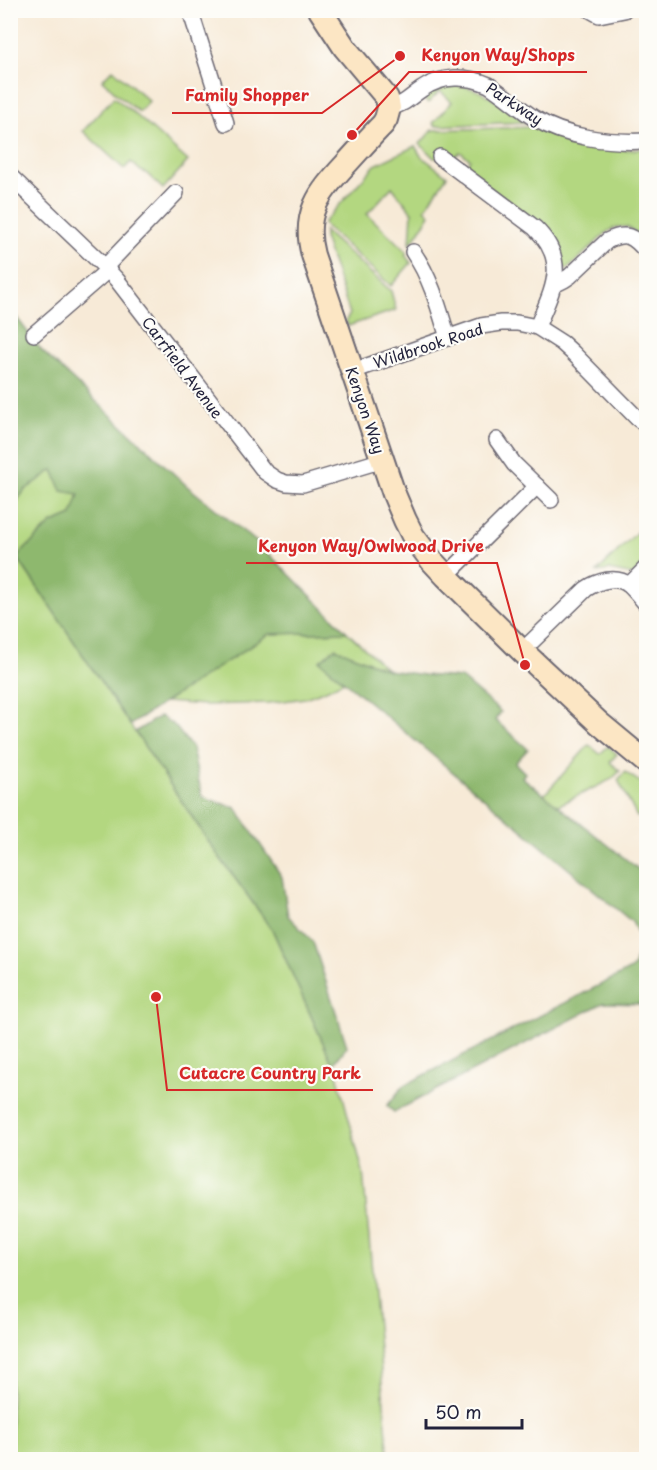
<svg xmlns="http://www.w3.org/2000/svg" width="657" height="1470" viewBox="0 0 657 1470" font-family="'Playpen Sans',sans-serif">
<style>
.green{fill:#b3d780;stroke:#6a7c5e;stroke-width:1.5}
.forest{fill:#8eb86e;stroke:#586d54;stroke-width:1.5}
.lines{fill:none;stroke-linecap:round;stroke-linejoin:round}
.street-casing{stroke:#6d6872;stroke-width:18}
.secondary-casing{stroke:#6d6872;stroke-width:26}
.street{stroke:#fff;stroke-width:15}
.secondary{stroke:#fce6c4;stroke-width:22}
.rail{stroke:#22223b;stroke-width:4;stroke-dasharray:9 4.5;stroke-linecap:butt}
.labels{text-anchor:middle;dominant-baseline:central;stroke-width:4.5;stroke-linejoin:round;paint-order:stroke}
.street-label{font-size:15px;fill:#22223b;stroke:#fdfcf7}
.leader{fill:none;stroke:#d62828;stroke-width:2}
.callout-dot{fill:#d62828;stroke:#fdfcf7;stroke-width:2}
.callout-label{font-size:16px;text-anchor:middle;font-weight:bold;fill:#d62828;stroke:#fdfcf7;stroke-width:4.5;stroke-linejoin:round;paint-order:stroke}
</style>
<rect width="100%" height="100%" fill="#fdfcf7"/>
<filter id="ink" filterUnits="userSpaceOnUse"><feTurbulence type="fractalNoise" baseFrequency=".0167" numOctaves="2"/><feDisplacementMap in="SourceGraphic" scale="12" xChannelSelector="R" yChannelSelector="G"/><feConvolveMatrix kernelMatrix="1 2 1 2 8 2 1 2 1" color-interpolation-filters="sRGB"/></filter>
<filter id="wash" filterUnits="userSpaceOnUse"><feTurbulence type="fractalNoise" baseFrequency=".008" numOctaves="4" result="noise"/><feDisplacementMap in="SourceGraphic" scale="24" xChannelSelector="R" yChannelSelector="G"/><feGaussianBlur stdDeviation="1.35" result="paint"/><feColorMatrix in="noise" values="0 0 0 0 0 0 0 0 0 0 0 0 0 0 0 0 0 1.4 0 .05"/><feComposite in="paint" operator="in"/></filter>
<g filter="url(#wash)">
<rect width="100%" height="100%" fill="#f7ead7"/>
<g class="green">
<path d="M113,69l36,32 -10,11 -25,-20v-1l-12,-11z"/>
<path d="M457,85c28,4 46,21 68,37l-90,4 -2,-3 19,-21 -12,-11 -12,12 -4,-4 1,-4 17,-7z"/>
<path d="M114,97l20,16 54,48 -25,28 -17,-16 -5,-2 -10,-9 -7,7 -41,-38z"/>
<path d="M534,127c26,12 55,22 84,23 9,0 19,-1 28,-1v93c-12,-12 -21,-22 -39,-10l-36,34 -4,3c-8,-2 -9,-13 -11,-21l-89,-79v-5l3,-5 -10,-7c-7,8 -17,6 -26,6l-14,-14 12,-14z"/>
<path d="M415,146l6,10 26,20 -22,33 5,5 -10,17 -10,13 2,-32 -20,-25 -25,27 40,38 -2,3 6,8 -20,23 -67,-61v-3l51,-57z"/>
<path d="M324,231l67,60 5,19 -48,16 -2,-6 4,-6 -26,-76z"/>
<path d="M53,470l27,24 -8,21 -21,9 -34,33 198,294 57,78 65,145 26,98 26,287 -378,1 -1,-951 15,-19z"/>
<path d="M646,523v38l-13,14 -24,-5 -12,2z"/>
<path d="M347,632l41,38 -53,-22 -15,13 24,20 -18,9 -21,8 -36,5 -64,2 -41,-3 105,-68z"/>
<path d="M589,745l11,9 8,-8 9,8 -7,8 10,9 -8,8 -55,27 -13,-11z"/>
<path d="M625,772l21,14v27l-9,4 -19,-37z"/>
</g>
<g class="forest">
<path d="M11,310l31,41 145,135 71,57 89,89 -78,2 -139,91 -113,-168 34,-33 21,-9 7,-21 -17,-3 -9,-21 -28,20 -14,19z"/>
<path d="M335,648l53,22 36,5 37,3 40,34 -6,8 33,29 -13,14 10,10 -3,4 124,98v129l-43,-1 -209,109 -7,-6 16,-20 230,-118 4,-12 3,-18 -8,-16 -312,-261z"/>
<path d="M160,716l15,10 17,22 10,49 34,11 46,69 6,39 25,26 34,104 -14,19 -61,-136 -57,-78 -80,-119z"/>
</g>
</g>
<g filter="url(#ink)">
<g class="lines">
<g class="street-casing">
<g id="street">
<path d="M190,10l36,113"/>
<path d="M590,10l9,5 25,-5"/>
<path d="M389,108c15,-3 21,-11 33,-19 20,-14 45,-14 67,-4 15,10 30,23 45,33 32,20 76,25 112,23"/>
<path d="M440,157l95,71c35,34 17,62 2,99"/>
<path d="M10,176l95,91 12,13 148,192 12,8 9,3 17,1 80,-24"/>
<path d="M413,252c18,26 26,56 35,86"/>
<path d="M105,267l71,-74"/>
<path d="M554,285l10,-5 6,-4 37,-35c19,-10 26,-5 39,10"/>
<path d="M34,334l74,-64"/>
<path d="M353,371l128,-45 20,-3h16l20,4 25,16 11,10 64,65 9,7"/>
<path d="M497,440l17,24 37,36"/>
<path d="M446,576l91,-90"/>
<path d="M629,585l17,-17"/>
<path d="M522,651l64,-62c12,-8 30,-14 43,-4 6,6 12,13 17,19"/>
</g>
</g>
<g class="secondary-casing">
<path id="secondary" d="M320,10l25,38 42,50 2,10 -3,11 -3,5c-13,13 -25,27 -38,41 -26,28 -43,49 -32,90l81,239 11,26 8,16 19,25 14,15 76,75 77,72 47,39"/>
</g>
<use href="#street" class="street"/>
<use href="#secondary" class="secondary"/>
<path class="rail" d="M632,1460l14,-8"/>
</g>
</g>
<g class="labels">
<g class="street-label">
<text transform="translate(515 103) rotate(33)">Parkway</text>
<text transform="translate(428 345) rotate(-18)">Wildbrook Road</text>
<text transform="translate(183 367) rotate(53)">Carrfield Avenue</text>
<text transform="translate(366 410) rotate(71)">Kenyon Way</text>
</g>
</g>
<path class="leader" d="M352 135L409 72H587M400 56L322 113H172M525 665L497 563H246M156 997L167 1090H373"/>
<g class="callout-dot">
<circle cx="352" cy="135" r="6"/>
<circle cx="400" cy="56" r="6"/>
<circle cx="525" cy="665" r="6"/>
<circle cx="156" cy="997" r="6"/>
</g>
<g class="callout-label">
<text x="498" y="61">Kenyon Way/Shops</text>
<text x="247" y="101">Family Shopper</text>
<text x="371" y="552">Kenyon Way/Owlwood Drive</text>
<text x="270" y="1079">Cutacre Country Park</text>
</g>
<rect width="657" height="1470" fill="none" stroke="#fdfcf7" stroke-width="36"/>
<path d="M426 1419v9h96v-9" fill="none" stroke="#22223b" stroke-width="3"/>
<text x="435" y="1419" font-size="18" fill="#22223b" stroke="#fdfcf7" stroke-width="4.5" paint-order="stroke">50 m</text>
</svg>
